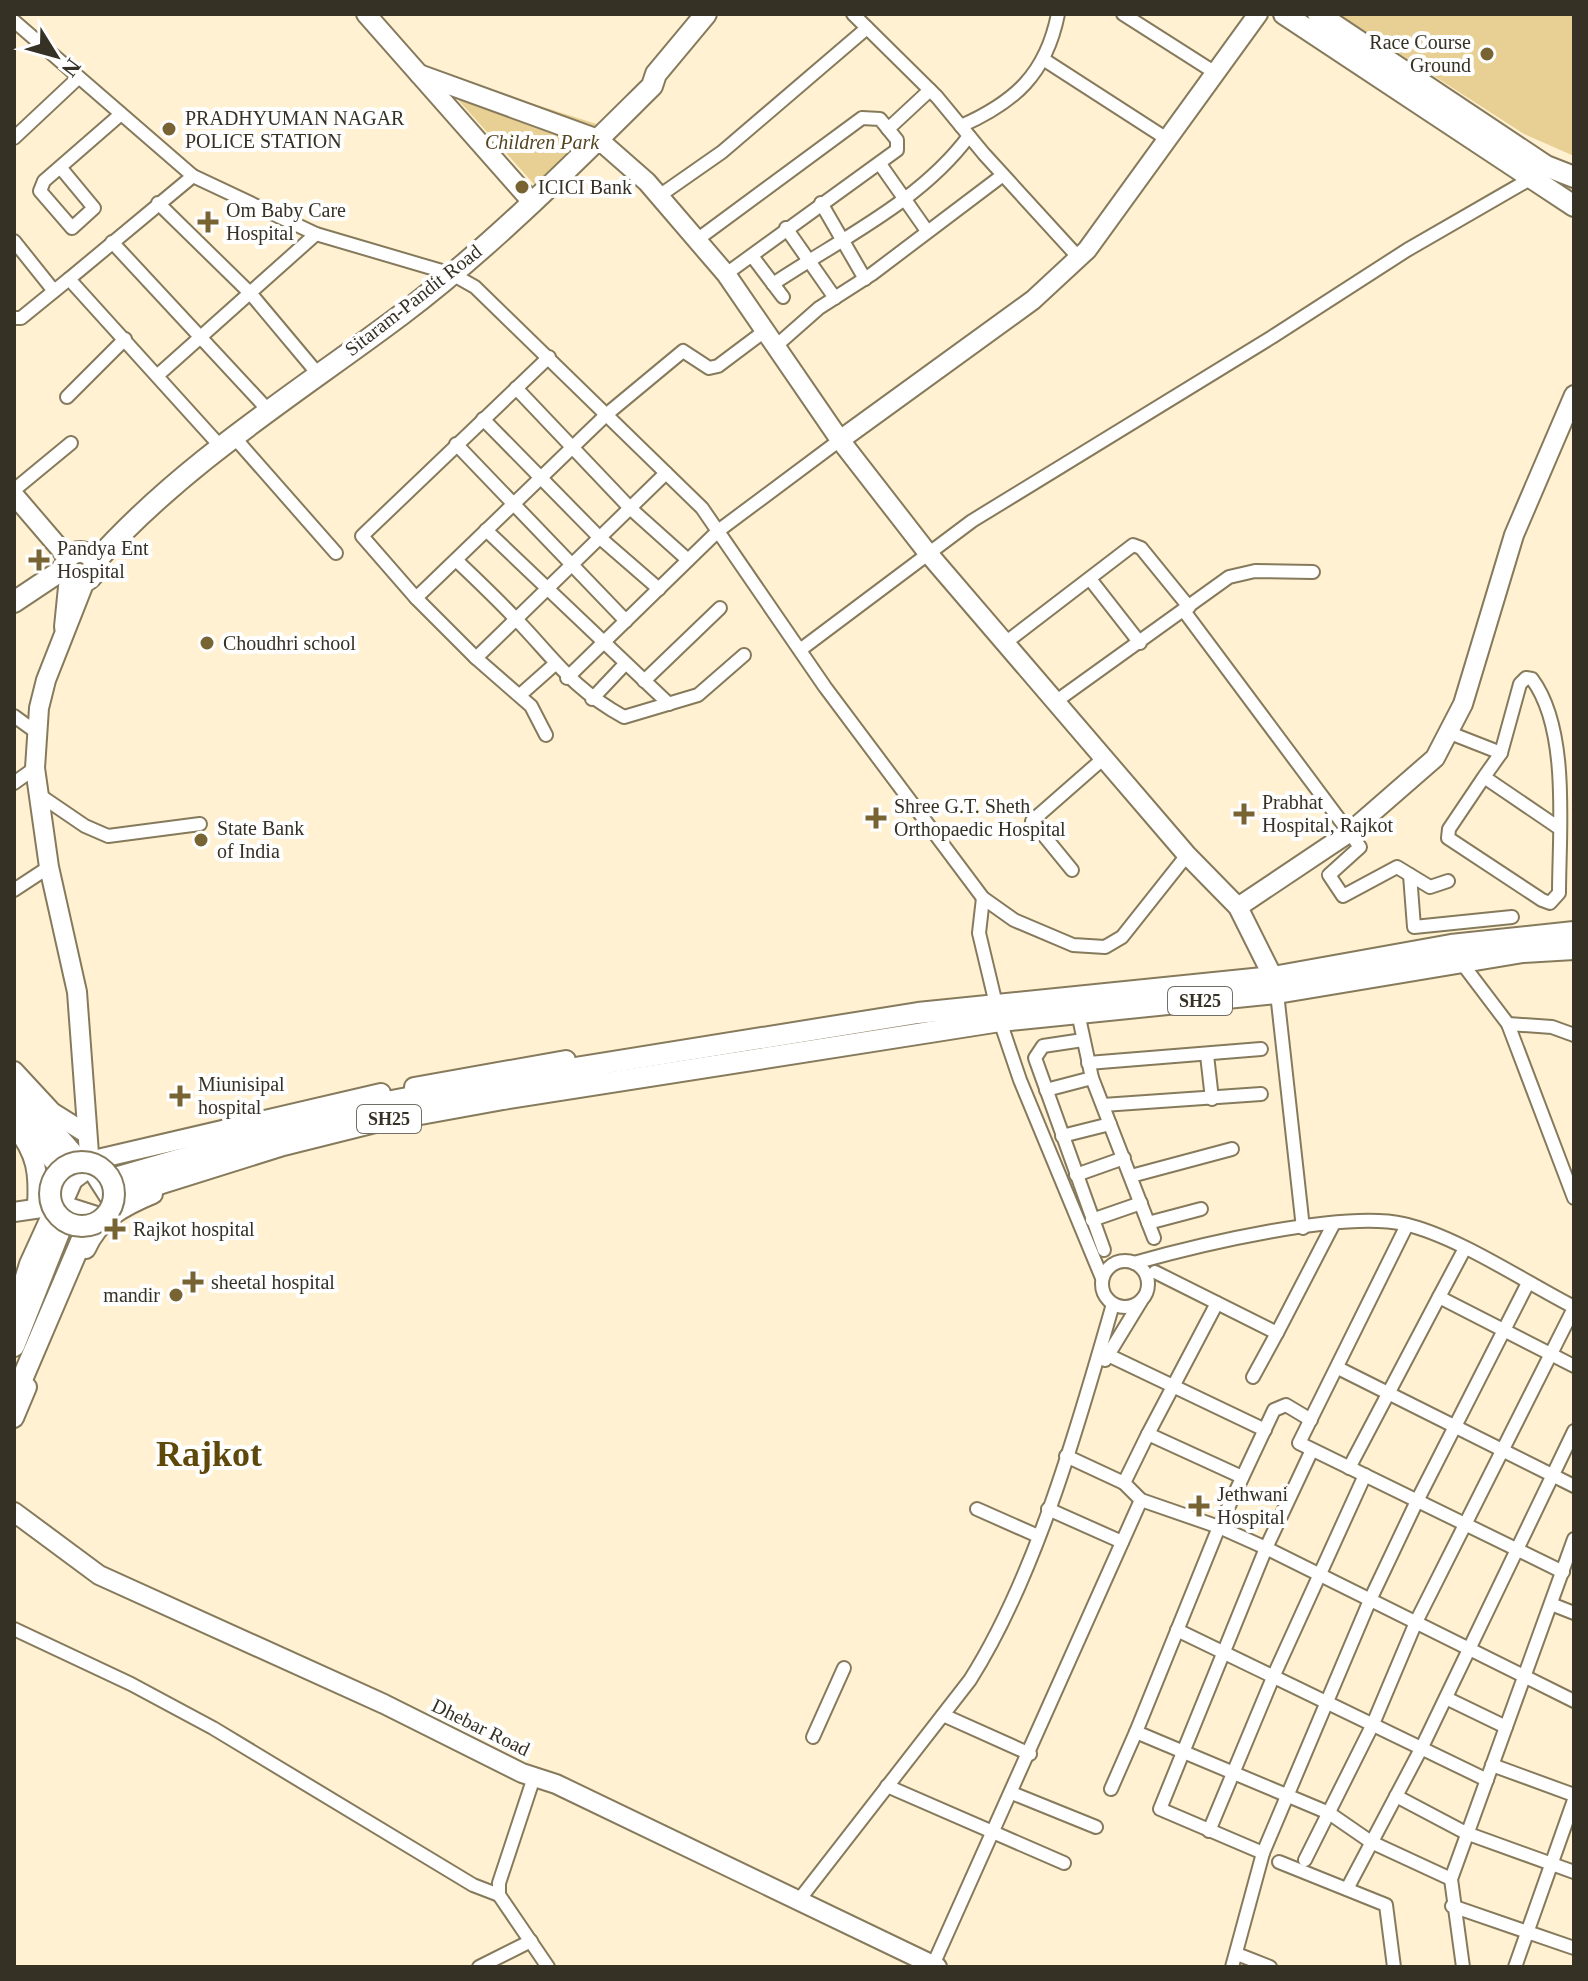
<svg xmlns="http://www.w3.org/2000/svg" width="1588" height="1981" viewBox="0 0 1588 1981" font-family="Georgia,serif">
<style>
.green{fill:#e8cf94}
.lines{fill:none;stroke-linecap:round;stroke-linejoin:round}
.street-casing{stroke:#867a5d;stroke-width:16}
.secondary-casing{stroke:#867a5d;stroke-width:22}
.primary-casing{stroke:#867a5d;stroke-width:24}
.street{stroke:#fff;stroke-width:12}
.secondary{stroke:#fff;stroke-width:18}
.primary{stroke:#fff;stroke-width:20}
.rail{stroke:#837b67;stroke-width:3;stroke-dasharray:10 10;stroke-linecap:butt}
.primary-bridge-casing{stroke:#867a5d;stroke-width:24;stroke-linecap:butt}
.primary-bridge{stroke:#fff;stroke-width:20}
.poi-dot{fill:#786433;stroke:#fff;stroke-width:3}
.labels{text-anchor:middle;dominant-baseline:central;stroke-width:8;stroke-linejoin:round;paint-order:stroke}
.shield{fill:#fff;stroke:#726f66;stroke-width:2}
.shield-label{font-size:18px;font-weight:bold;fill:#363125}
.poi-label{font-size:20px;fill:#363125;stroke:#fff;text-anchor:start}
.park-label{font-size:20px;font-style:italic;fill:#544520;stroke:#fff}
.street-label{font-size:20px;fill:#363125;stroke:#fff}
.town-label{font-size:36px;font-weight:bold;fill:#5e480a;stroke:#fff}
</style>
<rect width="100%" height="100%" fill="#fff1d1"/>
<g class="green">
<path d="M1338,14h236v142l-50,-22z"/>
<path d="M433,72l176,56 -68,64z"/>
</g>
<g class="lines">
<g class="street-casing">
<g id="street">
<path d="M853,14l84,83 47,57 95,104"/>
<path d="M1123,14l91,58"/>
<path d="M14,21l179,155 123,58 136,40 23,13 227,221 123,179 158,211 31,22 59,25 32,2 17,-10 65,-82"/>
<path d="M1043,59l124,80"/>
<path d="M961,126c54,-24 85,-52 97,-112"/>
<path d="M888,129l42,-39"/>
<path d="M14,138l64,-60"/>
<path d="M880,164l47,67"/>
<path d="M60,167l34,41 -22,20 -32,-37 4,-10 77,-67"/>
<path d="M193,176l-124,103 152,168"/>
<path d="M659,196l63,-44 145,-124"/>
<path d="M158,203l93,91 67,80"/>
<path d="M821,203l44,76"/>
<path d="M786,228l49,70"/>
<path d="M698,239l164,-121 18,1 17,21v10l-171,124"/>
<path d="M14,241l40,50"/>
<path d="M112,242l157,169"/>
<path d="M752,256l31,41"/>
<path d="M773,284c67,-45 147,-82 196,-148"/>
<path d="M14,318h7l48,-39"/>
<path d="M777,345l42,-37 53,-34 131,-99"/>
<path d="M549,357l-187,179 54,62 191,-184 76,-63 26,17 9,-2 48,-36"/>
<path d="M158,375l158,-141"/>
<path d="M516,388l114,120 58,52"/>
<path d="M67,397l58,-58"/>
<path d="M483,419l116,118 60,52"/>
<path d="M234,437l102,116"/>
<path d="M456,444l170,177"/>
<path d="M14,490l57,-47"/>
<path d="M486,530l183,174"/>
<path d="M456,560c20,19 39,37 58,57 40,41 57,71 110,100l74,-22 46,-40"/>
<path d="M1090,579l50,64"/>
<path d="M416,598l60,60 190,-185"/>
<path d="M1184,611l176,236 -31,28 14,21 54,-29 33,20 18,-6"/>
<path d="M1005,643l128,-98 8,3 48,59"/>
<path d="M800,650l172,-129 300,-184 135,-87 123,-71"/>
<path d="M476,658l55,48 15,29"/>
<path d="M567,678l151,-147 122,-91"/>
<path d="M644,681l76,-73"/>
<path d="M520,695l35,-31"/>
<path d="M592,699l33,-35"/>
<path d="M1055,702l174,-125 26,-6 58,1"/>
<path d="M14,716l22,16"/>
<path d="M1450,733l51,20"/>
<path d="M1484,777l-35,52 -1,9 94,62 8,3 9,-10c0,-61 11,-163 -27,-214l-6,-1 -6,6 -19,69 -17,24 75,51"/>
<path d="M14,783l21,-15"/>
<path d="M38,794l47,32 23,10 92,-12"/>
<path d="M1072,870l-40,-49 73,-64"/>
<path d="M1410,875l4,52 98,-10"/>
<path d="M14,890l35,-23"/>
<path d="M983,898l-4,35 21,88 20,59 82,198"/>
<path d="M1458,958l50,66 66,174"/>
<path d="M1277,993l26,235"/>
<path d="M1078,1013l14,65 62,160"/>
<path d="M1508,1024l44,3 22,8"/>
<path d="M1083,1040l-40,6 -8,12 69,192"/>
<path d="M1207,1055l5,44"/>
<path d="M1088,1063l173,-14"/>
<path d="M1046,1090l46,-12"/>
<path d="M1103,1105l158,-11"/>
<path d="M1062,1136l48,-12"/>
<path d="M1076,1175l48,-17"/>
<path d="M1131,1176l101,-27"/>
<path d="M1092,1220l49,-17"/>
<path d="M1148,1223l53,-14"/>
<path d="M1407,1225l-108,218 264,129"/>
<circle cx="1125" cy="1284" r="23"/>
<path d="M1134,1263c64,-18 208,-53 270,-39 53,12 121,58 170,83"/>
<path d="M1155,1272l122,61 57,-110"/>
<path d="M1439,1297l25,-47"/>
<path d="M1108,1355l157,75"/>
<path d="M1105,1360l36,-59"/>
<path d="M1338,1368l236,118"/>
<path d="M1253,1377l24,-44"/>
<path d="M1311,1420l-25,-15 -12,5 -55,117 -83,205 193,81 42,29 80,37"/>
<path d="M1148,1434l69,-131"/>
<path d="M1066,1456l58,27"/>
<path d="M1349,1468l90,-171 135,69"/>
<path d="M1242,1477l-94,-43 -24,49 17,17 78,27 47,21 308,153"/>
<path d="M977,1509l61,27"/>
<path d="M1048,1509l74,33"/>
<path d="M1551,1604l23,9"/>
<path d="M14,1629l117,55 82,44 260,157 26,10"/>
<path d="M1177,1630l310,150"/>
<path d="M1446,1698l60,29"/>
<path d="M943,1715l87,39"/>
<path d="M813,1737l31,-69"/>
<path d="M1492,1765l82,30"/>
<path d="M534,1777l-35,106v12l49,72"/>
<path d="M887,1786l177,77"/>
<path d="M1111,1789l25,-57"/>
<path d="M1012,1793l84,34"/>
<path d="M1396,1796l70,37 108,39"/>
<path d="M1209,1831l65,-156 91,-200"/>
<path d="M1263,1853l-103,-44 106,-261 45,-96"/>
<path d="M1305,1860l68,-136 43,-102 158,-314"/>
<path d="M1279,1862l107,43 8,62"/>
<path d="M1347,1889l75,-142 152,-316"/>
<path d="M799,1900l171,-220c66,-104 109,-257 143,-376"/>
<path d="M1452,1906l122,42"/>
<path d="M1237,1954l33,13"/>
<path d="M933,1965l208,-465"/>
<path d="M479,1967l52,-26"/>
<path d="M1232,1967l31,-114 107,-253 47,-99 111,-218"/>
<path d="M1463,1967l-12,-88 123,-340"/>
<path d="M1515,1967l59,-167"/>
</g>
</g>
<g class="secondary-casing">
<g id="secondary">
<path d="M366,14l166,188"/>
<path d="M419,74l179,65 49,43 79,92 114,166 87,112 260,303 51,52 35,70"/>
<path d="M840,440l193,-140 54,-50 171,-236"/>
<path d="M14,495l54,63"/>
<path d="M85,581l-39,99 -7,28 -4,60 14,99 28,125 13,175 27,42"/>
<path d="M64,627l5,-50"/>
<path d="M1238,907l112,-75 85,-74 28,-54 51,-169 60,-140"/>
<path d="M14,1071l38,41 35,22"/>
<path d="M414,1087l152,-27"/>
<path d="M16,1128c21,26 23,46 21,79"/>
<path d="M14,1212l48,-7 47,15"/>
<path d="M86,1249c13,-30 38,-43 67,-55"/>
<path d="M14,1312l15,-48 21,-46 12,-13 11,-25 29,-22 279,-65"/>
<path d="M14,1418l13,-31"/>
<path d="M14,1512l85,63 285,129 138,69 34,11 381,183"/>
</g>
</g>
<g class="primary-casing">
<g id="primary">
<path d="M1284,14l290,192"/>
<path d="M1318,14l228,152 28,11"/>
<circle cx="80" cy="567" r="15"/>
<path d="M95,562c87,-98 202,-169 306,-247 90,-68 171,-150 251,-229l4,-12 50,-60"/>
<path d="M14,602l51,-34"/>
<path d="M14,1086l65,75"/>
<path d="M14,1110l47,59"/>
<path d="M111,1179l255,-73 135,-26 417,-67 355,-36 178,-32 123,-13"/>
<path d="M114,1198l169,-53 88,-22 132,-24 497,-78 277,-28 246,-41 51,-3"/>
<path d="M14,1346l50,-126"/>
<path d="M14,1398l74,-173"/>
</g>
</g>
<use href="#street" class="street"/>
<use href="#secondary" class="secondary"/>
<use href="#primary" class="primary"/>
<path class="rail" d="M563,1967h66"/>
<g class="primary-bridge-casing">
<circle id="primary-bridge" cx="82" cy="1194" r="32"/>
</g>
<use href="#primary-bridge" class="primary-bridge"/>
</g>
<g class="poi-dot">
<circle cx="1487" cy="54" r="8"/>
<circle cx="169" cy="129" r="8"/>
<circle cx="522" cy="187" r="8"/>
<path d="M204 210h8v8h8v8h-8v8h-8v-8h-8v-8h8z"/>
<path d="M35 548h8v8h8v8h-8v8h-8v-8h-8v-8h8z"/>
<circle cx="207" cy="643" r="8"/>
<path d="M1240 802h8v8h8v8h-8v8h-8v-8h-8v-8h8z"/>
<path d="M872 806h8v8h8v8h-8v8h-8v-8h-8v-8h8z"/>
<circle cx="201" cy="840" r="8"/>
<path d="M176 1084h8v8h8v8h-8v8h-8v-8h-8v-8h8z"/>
<path d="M111 1217h8v8h8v8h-8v8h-8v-8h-8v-8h8z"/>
<path d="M189 1270h8v8h8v8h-8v8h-8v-8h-8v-8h8z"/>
<circle cx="176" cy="1295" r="8"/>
<path d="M1195 1494h8v8h8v8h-8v8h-8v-8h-8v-8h8z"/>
</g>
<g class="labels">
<g class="shield">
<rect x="1168" y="987" width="64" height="28" rx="6"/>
<rect x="357" y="1105" width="64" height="28" rx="6"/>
</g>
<g class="shield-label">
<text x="1200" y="1001">SH25</text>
<text x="389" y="1119">SH25</text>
</g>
<g class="poi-label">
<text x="1471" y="42" text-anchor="end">Race Course<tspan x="1471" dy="23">Ground</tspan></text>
<text x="185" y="118">PRADHYUMAN NAGAR<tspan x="185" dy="23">POLICE STATION</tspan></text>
<text x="538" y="187">ICICI Bank</text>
<text x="226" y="210">Om Baby Care<tspan x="226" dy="23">Hospital</tspan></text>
<text x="57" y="548">Pandya Ent<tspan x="57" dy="23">Hospital</tspan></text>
<text x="223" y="643">Choudhri school</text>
<text x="1262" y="802">Prabhat<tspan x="1262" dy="23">Hospital, Rajkot</tspan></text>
<text x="894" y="806">Shree G.T. Sheth<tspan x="894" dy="23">Orthopaedic Hospital</tspan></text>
<text x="217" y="828">State Bank<tspan x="217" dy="23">of India</tspan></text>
<text x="198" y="1084">Miunisipal<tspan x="198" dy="23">hospital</tspan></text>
<text x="133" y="1229">Rajkot hospital</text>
<text x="211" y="1282">sheetal hospital</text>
<text x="160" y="1295" text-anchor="end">mandir</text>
<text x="1217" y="1494">Jethwani<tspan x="1217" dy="23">Hospital</tspan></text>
</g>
<g class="park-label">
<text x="542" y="142">Children Park</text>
</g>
<g class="street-label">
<text transform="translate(413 300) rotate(-38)">Sitaram-Pandit Road</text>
<text transform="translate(481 1727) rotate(26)">Dhebar Road</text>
</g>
<g class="town-label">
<text x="209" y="1454">Rajkot</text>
</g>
</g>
<rect width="1588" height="1981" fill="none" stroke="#363125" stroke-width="32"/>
<g transform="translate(56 56) rotate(127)" stroke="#ffffff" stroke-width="6" paint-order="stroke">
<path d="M0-6L14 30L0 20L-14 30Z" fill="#363125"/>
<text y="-12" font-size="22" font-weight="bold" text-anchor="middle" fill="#363125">N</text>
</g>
</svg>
